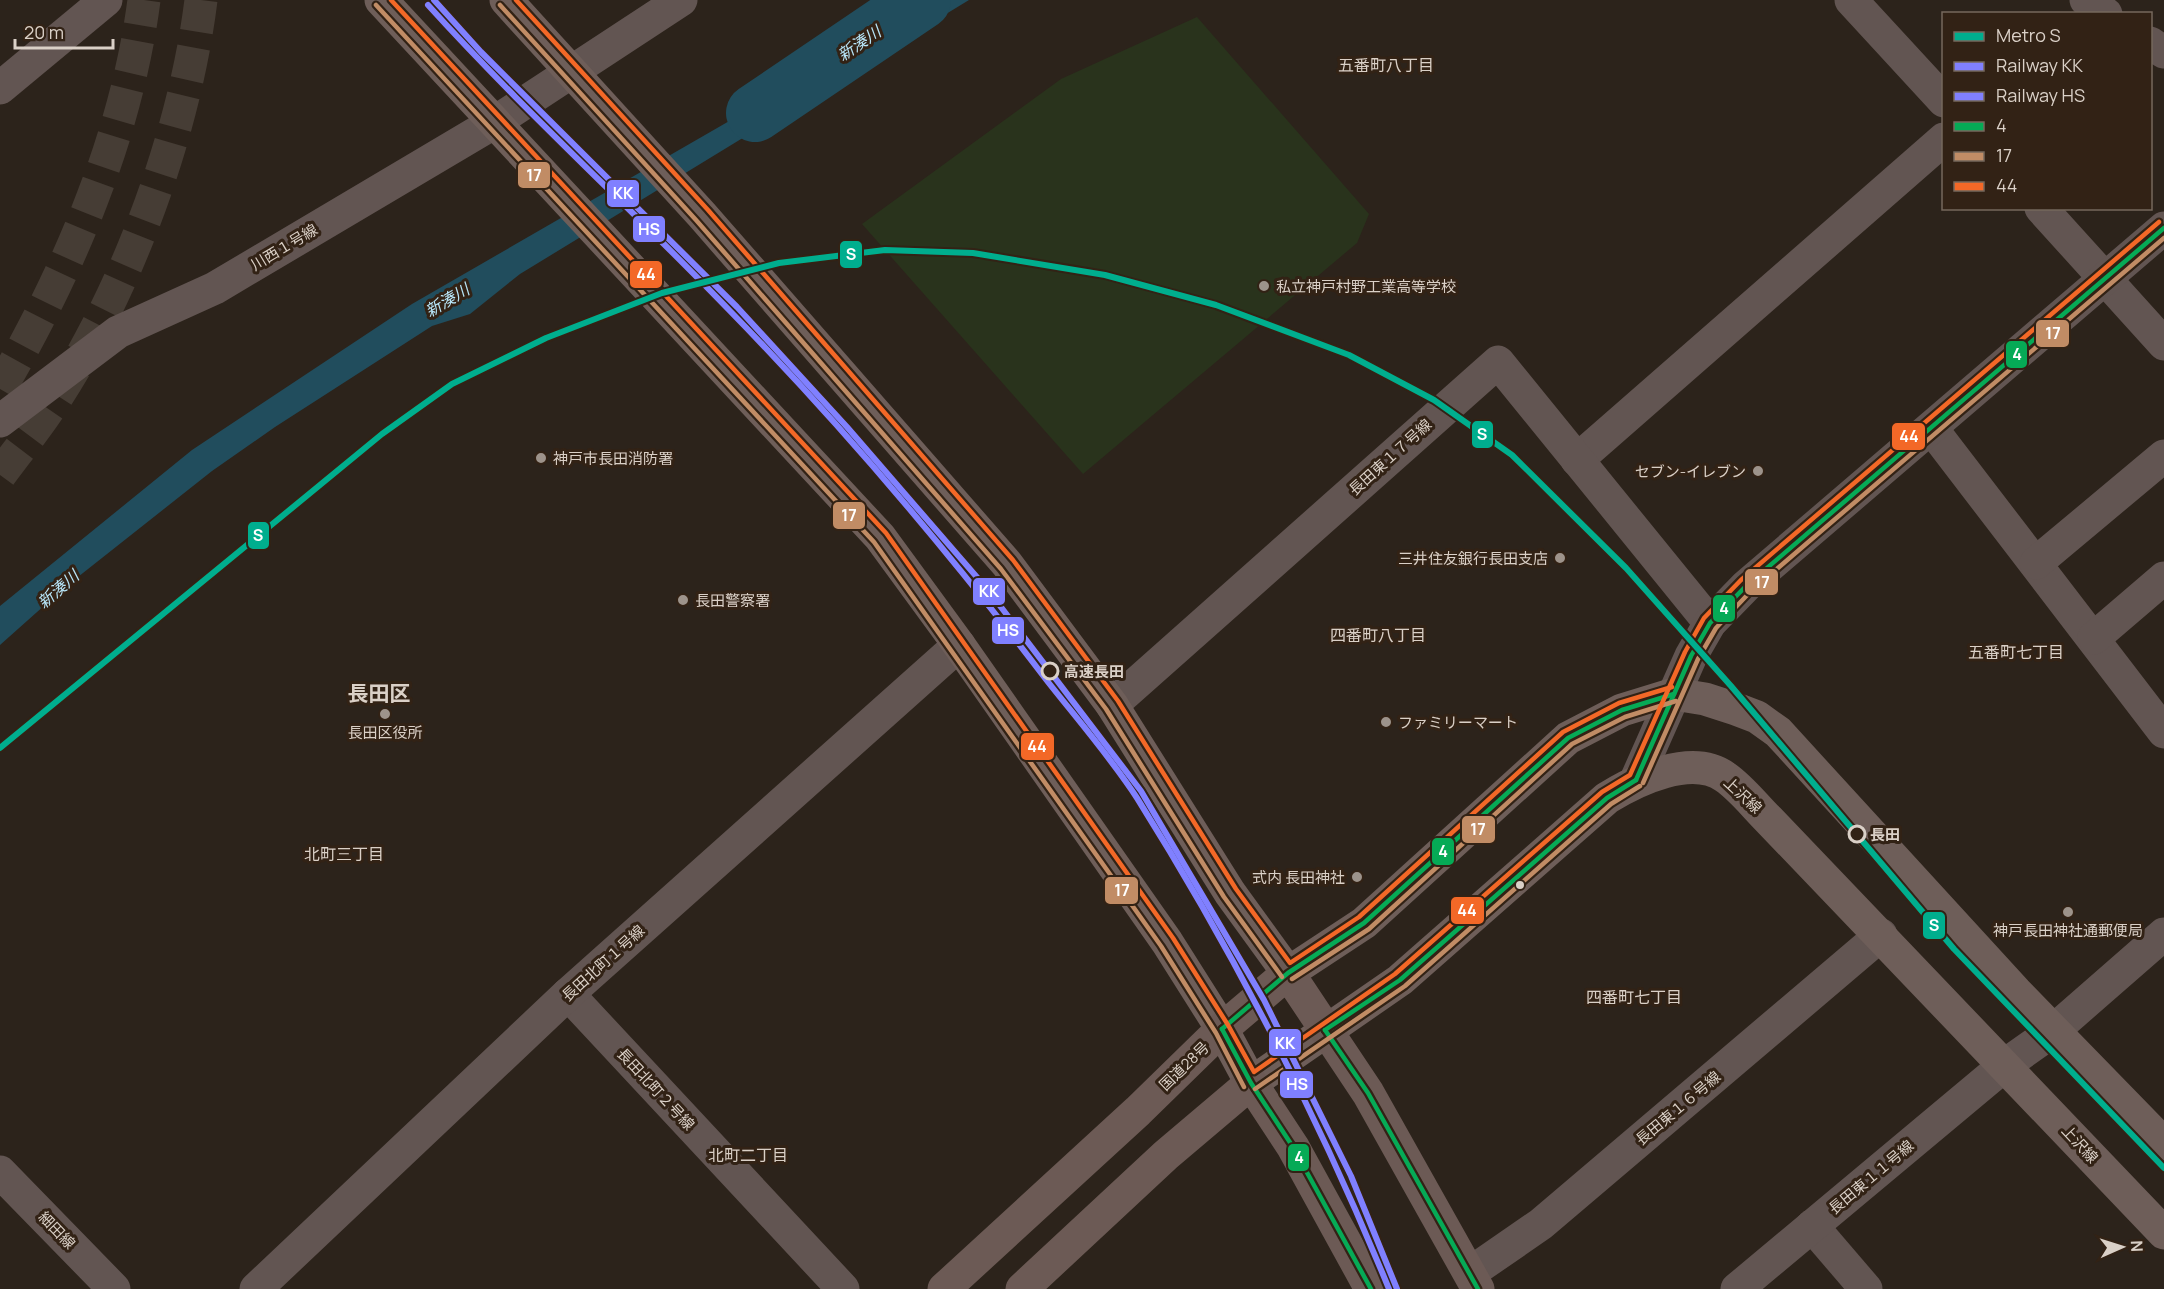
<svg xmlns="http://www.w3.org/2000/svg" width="2164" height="1289" viewBox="0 0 2164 1289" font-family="Manrope,'Noto Sans JP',sans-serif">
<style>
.green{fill:#29331c}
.water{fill:#214d5d}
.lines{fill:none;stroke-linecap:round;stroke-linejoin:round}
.river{stroke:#214d5d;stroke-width:58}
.highway-tunnel{stroke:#463d35;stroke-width:33;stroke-dasharray:33 16;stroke-linecap:butt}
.minor{stroke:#625552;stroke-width:33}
.major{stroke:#6e5e59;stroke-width:33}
.highway{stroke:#6c5a55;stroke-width:33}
.bus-1-casing{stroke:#322215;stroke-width:9}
.bus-2-casing{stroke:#322215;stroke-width:9}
.bus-3-casing{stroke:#322215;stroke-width:9}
.bus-1{stroke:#06aa56;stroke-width:4.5}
.bus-2{stroke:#c18c65;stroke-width:4.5}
.bus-3{stroke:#f36827;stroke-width:4.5}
.rail-1-casing{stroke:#322215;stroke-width:10}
.rail-2-casing{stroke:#322215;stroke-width:10}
.rail-1{stroke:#8080ff;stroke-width:6}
.rail-2{stroke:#8080ff;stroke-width:6}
.metro-1-casing{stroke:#322215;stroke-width:10}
.metro-1{stroke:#00ae8e;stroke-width:6}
.poi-dot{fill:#9d938b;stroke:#322215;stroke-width:2}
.stop-dot{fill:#322215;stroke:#dad0c7;stroke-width:3}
.bus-dot{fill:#dad0c7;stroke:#322215;stroke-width:2}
.labels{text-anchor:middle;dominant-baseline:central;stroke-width:6;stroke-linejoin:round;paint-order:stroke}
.street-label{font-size:15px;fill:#dad0c7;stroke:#322215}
.poi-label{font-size:15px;fill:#dad0c7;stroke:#322215;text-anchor:start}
.stop-label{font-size:15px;font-weight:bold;fill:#dad0c7;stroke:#322215;text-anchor:start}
.water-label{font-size:16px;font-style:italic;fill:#b8e6f9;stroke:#322215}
.neighbourhood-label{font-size:16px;fill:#dad0c7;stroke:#322215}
.district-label{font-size:21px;font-weight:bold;fill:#dad0c7;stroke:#322215}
.line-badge{stroke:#322215;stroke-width:2}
.badge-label{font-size:16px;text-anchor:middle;font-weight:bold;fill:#fff}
</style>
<rect width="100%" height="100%" fill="#2c231b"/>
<path class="green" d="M1197,17l172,197 -12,29 -274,231 -221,-250 199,-145z"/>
<path class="water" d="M934,0h35l-449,274 -50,40 -38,12 -157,101 -63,44 -148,117 -64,57v-39l192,-156 220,-146 494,-285z"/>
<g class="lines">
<path class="river" d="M755,113l167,-113"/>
<g class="highway-tunnel">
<path d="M0,389c69,-119 126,-251 144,-389"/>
<path d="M0,475c14,-19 30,-39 44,-59 79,-114 140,-278 157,-416"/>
</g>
<g class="minor">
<path d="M1851,0l93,101"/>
<path d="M2086,0l20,14"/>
<path d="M2150,43l14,9"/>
<path d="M0,88l106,-88"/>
<path d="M2041,208l123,136"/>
<path d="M0,421l118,-89 97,-44 280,-166 186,-122"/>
<path d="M1932,429l232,303"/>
<path d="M1577,460l367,-321"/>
<path d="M2036,563l128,-107"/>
<path d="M2094,638l70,-60"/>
<path d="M1112,705l386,-343 212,261"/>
<path d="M1636,780l55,-124 19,-33 36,-37 418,-358"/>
<path d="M568,994l275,295"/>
<path d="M0,1172l114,117"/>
<path d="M1812,1226l54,63"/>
<path d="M1470,1273l71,-49 340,-289"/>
<path d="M256,1289l312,-295 391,-349"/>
<path d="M1737,1289l268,-224 48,-34 111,-97"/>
</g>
<g class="major">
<path d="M381,0l499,537 79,108 208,297 55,87 29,54 149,-103 207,-182c29,-18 85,-45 118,-21 16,11 29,28 43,42l396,414"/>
<path d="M506,0l196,215 305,349 105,141 118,188 58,80 76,-50 204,-185 54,-28 52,-16 31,5 31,10 21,8 21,15 238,260 148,152"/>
</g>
<g class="highway">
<path d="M944,1289l194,-178 84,-82 66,-56 80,120 110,196"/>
<path d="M1022,1289l144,-134 85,-72 42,64 78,142"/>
</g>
<g class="bus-1-casing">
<g id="bus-1">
<path d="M1636,780l55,-124 19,-33 36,-37 418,-358"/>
<path d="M1222,1029l66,-56 76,-50 204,-185 54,-28 52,-16"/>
<path d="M1222,1029l29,54 42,64 78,142"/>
<path d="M1325,1030l75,-50 207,-182 29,-18"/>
<path d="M1325,1030l43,63 110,196"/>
</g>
</g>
<g class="bus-2-casing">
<g id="bus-2">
<path d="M376,5l498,537 287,404 55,87 28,54"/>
<path d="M500,5l196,215 305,349 105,140 118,188 58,80"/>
<path d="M1643,783l55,-124 18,-31 35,-37 413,-353"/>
<path d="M1292,979l77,-50 203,-185 53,-27 51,-16"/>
<path d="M1255,1089l150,-103 206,-182 29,-18"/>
</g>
</g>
<g class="bus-3-casing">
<g id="bus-3">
<path d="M391,0l495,533 287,405 55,87 26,47 141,-98 207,-182 28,-17 55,-123 19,-34 37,-38 418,-358"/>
<path d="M516,0l192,210 305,350 105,141 118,188 54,74 69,-46 204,-185 56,-29 53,-16"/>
</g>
</g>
<use href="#bus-1" class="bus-1"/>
<use href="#bus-2" class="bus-2"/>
<use href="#bus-3" class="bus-3"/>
<g class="rail-1-casing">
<path id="rail-1" d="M434,0l47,52 256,255 110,120 141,163 153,201 123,209 87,176 46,113"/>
</g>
<g class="rail-2-casing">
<path id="rail-2" d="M428,5c97,107 203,203 303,307 113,116 219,241 317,370 30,38 63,76 89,116 98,156 182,320 252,491"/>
</g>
<use href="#rail-1" class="rail-1"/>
<use href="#rail-2" class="rail-2"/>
<g class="metro-1-casing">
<path id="metro-1" d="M0,748l382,-314 70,-50 94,-46 116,-45 117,-30 106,-13 88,3 132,22 111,30 133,50 85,45 78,55 114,113 105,118 223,263 210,219"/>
</g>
<use href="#metro-1" class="metro-1"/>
</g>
<g class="poi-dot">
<circle cx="1264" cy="286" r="6"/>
<circle cx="541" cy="458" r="6"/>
<circle cx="1758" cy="471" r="6"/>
<circle cx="1560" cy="558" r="6"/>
<circle cx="683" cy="600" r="6"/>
<circle cx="385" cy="714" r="6"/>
<circle cx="1386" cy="722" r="6"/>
<circle cx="1357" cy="877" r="6"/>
<circle cx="2068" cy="912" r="6"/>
</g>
<g class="stop-dot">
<circle cx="1050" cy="671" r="8"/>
<circle cx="1857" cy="834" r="8"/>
</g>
<circle class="bus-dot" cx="1520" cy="885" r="5"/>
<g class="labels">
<g class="street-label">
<text transform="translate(284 247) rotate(-31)">川西１号線</text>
<text transform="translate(1390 457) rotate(-42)">長田東１７号線</text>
<text transform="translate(1743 795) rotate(43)">上沢線</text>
<text transform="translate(603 963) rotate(-42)">長田北町１号線</text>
<text transform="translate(1184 1066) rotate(-44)">国道28号</text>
<text transform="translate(656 1089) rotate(47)">長田北町２号線</text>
<text transform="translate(1678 1108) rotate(-40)">長田東１６号線</text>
<text transform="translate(2080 1144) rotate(47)">上沢線</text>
<text transform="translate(1871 1177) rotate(-40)">長田東１１号線</text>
<text transform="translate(57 1230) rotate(46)">細田線</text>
</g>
<g class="poi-label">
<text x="1276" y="286">私立神戸村野工業高等学校</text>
<text x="553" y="458">神戸市長田消防署</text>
<text x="1746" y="471" text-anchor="end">セブン-イレブン</text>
<text x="1548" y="558" text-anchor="end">三井住友銀行長田支店</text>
<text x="695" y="600">長田警察署</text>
<text x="1398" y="722">ファミリーマート</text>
<text x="385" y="732" text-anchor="middle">長田区役所</text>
<text x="1345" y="877" text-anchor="end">式内 長田神社</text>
<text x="2068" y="930" text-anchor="middle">神戸長田神社通郵便局</text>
</g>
<g class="stop-label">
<text x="1064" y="671">高速長田</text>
<text x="1870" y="834">長田</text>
</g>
<g class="water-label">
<text transform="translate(859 43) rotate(-34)">新湊川</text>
<text transform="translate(447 300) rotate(-31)">新湊川</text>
<text transform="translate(58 589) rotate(-41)">新湊川</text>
</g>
<g class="neighbourhood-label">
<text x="1386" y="65">五番町八丁目</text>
<text x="1378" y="635">四番町八丁目</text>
<text x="2016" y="652">五番町七丁目</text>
<text x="344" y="854">北町三丁目</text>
<text x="1634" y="997">四番町七丁目</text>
<text x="748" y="1155">北町二丁目</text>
</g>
<g class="district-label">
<text x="379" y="693">長田区</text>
</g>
</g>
<g class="line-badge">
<rect x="517" y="161" width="34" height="28" rx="6" fill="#c18c65"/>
<rect x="606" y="179" width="34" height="29" rx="6" fill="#8080ff"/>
<rect x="632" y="215" width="34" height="28" rx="6" fill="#8080ff"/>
<rect x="839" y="240" width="24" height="29" rx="6" fill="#00ae8e"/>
<rect x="629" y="260" width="34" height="29" rx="6" fill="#f36827"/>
<rect x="2035" y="319" width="35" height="29" rx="6" fill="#c18c65"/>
<rect x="2005" y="340" width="23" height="29" rx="6" fill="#06aa56"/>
<rect x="1471" y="420" width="23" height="29" rx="6" fill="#00ae8e"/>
<rect x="1891" y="422" width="35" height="29" rx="6" fill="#f36827"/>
<rect x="832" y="501" width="34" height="29" rx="6" fill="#c18c65"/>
<rect x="247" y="521" width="23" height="29" rx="6" fill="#00ae8e"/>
<rect x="1744" y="568" width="35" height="28" rx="6" fill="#c18c65"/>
<rect x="972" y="577" width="34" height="29" rx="6" fill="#8080ff"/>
<rect x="1712" y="594" width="24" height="29" rx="6" fill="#06aa56"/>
<rect x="991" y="616" width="34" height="29" rx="6" fill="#8080ff"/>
<rect x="1020" y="732" width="35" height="29" rx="6" fill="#f36827"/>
<rect x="1461" y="815" width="35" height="29" rx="6" fill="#c18c65"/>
<rect x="1431" y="837" width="24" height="29" rx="6" fill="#06aa56"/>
<rect x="1104" y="876" width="35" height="29" rx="6" fill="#c18c65"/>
<rect x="1450" y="896" width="35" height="29" rx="6" fill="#f36827"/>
<rect x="1922" y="911" width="24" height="29" rx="6" fill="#00ae8e"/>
<rect x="1268" y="1028" width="34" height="29" rx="6" fill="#8080ff"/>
<rect x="1279" y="1070" width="35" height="29" rx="6" fill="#8080ff"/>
<rect x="1287" y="1143" width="23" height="29" rx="6" fill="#06aa56"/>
</g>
<g class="badge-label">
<text x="534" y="181">17</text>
<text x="623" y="199">KK</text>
<text x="649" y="235">HS</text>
<text x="851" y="260">S</text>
<text x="646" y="280">44</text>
<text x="2053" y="339">17</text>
<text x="2017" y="360">4</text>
<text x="1482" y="440">S</text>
<text x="1909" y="442">44</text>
<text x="849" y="521">17</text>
<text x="258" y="541">S</text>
<text x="1762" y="588">17</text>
<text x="989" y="597">KK</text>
<text x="1724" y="614">4</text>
<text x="1008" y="636">HS</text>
<text x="1037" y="752">44</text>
<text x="1478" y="835">17</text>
<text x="1443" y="857">4</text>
<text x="1122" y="896">17</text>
<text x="1467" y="916">44</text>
<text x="1934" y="931">S</text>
<text x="1285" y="1049">KK</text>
<text x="1297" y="1090">HS</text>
<text x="1299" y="1163">4</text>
</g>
<rect x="1942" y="12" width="210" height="198" fill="#322215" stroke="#75685c" stroke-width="1.5"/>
<rect x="1954" y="32" width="30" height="9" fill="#00ae8e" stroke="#75685c" stroke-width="1.5"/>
<text x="1996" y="42" font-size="18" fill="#dad0c7">Metro S</text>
<rect x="1954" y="62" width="30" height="9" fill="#8080ff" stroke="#75685c" stroke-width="1.5"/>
<text x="1996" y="72" font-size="18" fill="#dad0c7">Railway KK</text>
<rect x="1954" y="92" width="30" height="9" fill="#8080ff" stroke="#75685c" stroke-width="1.5"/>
<text x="1996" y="102" font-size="18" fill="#dad0c7">Railway HS</text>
<rect x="1954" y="122" width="30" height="9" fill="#06aa56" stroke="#75685c" stroke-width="1.5"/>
<text x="1996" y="132" font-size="18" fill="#dad0c7">4</text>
<rect x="1954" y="152" width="30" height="9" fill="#c18c65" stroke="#75685c" stroke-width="1.5"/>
<text x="1996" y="162" font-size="18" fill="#dad0c7">17</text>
<rect x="1954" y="182" width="30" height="9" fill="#f36827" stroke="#75685c" stroke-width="1.5"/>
<text x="1996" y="192" font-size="18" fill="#dad0c7">44</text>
<g transform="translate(2122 1247) rotate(87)" stroke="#322215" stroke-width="4.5" paint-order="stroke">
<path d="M0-4.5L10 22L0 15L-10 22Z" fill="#dad0c7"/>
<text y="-9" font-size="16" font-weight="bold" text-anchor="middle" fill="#dad0c7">N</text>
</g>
<path d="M15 39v9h98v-9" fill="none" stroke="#dad0c7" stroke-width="3"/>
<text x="24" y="39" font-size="18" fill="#dad0c7" stroke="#322215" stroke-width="4.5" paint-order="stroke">20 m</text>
</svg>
